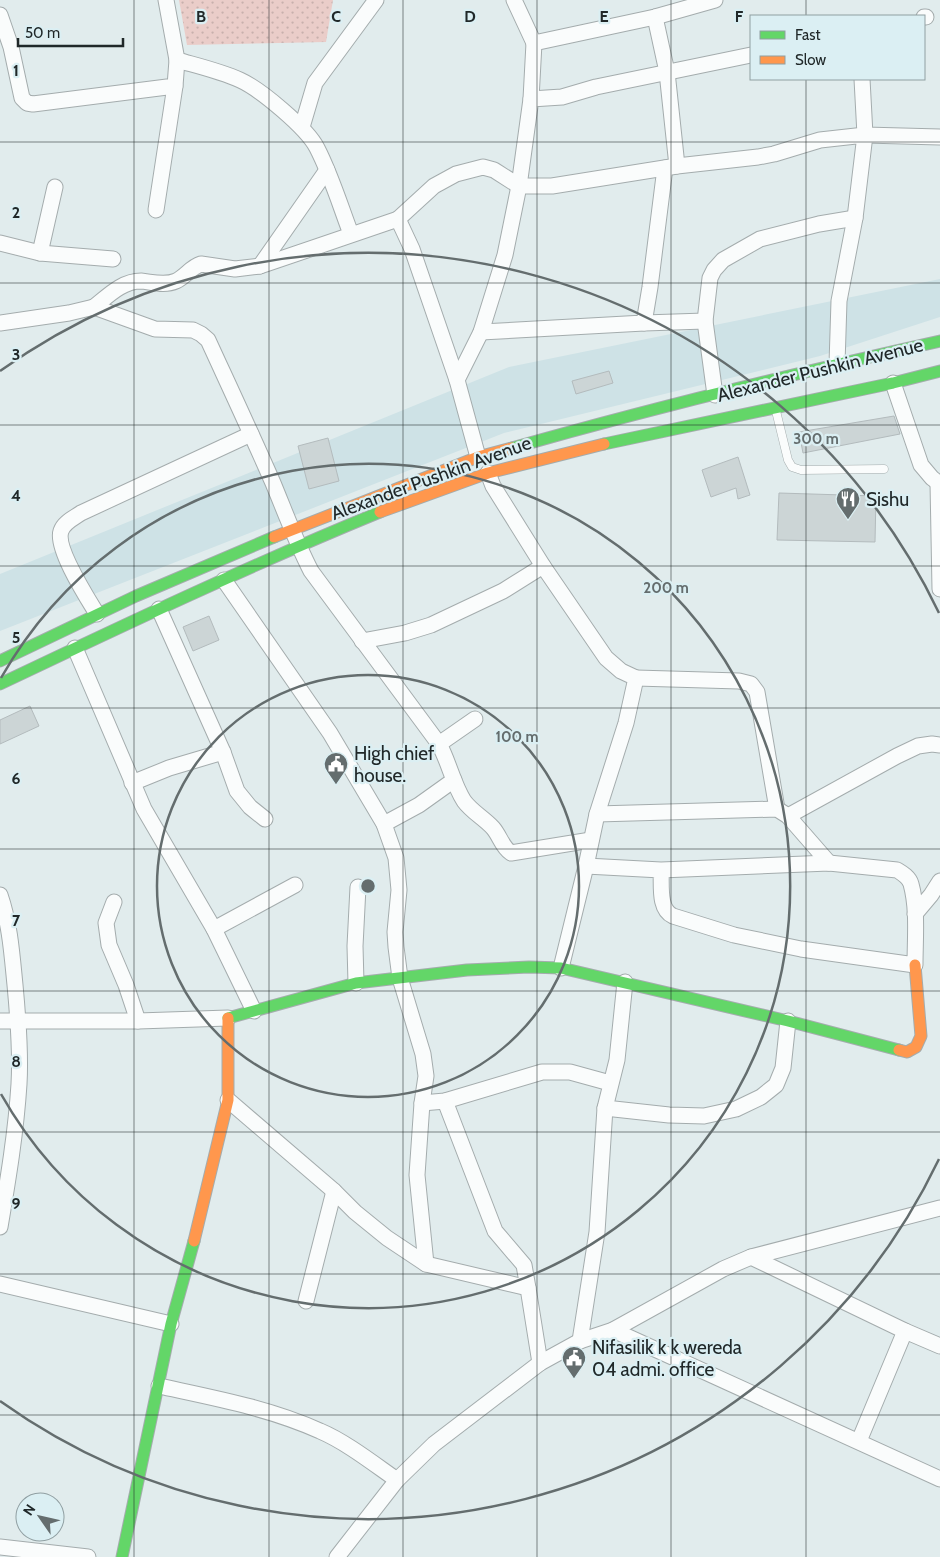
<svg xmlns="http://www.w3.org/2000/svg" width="940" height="1557" viewBox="0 0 940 1557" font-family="Cabin,sans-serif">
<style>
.built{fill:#cee2e6}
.park{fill:url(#park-dots)}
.building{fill:#ccd5d6;stroke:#b3bbbd}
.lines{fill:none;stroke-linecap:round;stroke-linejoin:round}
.lane-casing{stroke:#a4acad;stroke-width:9}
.street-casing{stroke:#a4acad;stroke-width:17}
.fast-casing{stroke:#a4acad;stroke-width:13}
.slow-casing{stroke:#a4acad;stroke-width:13}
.lane{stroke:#fafcfc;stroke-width:8}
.street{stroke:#fafcfc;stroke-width:15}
.fast{stroke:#63d668;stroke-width:11}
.slow{stroke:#ff974d;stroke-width:11}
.grid{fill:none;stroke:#202829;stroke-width:1;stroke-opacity:0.55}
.ring{fill:none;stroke:#646d6e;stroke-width:2.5}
.labels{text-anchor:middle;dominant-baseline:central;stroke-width:4.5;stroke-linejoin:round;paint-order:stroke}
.street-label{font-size:19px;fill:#202829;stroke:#dbeff3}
.poi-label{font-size:19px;fill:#202829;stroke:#dbeff3;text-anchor:start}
.grid-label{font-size:16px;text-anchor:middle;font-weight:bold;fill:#202829;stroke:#dbeff3;stroke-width:4.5;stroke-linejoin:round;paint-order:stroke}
.centre{fill:#646d6e;stroke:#dbeff3;stroke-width:2.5}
.ring-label{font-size:15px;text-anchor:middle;font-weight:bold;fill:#646d6e;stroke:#dbeff3;stroke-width:4.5;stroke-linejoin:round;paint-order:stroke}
</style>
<defs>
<pattern id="park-dots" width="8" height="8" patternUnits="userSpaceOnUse" patternTransform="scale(1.25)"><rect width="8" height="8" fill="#eacdc9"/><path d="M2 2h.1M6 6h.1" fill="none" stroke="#c8b0ad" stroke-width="1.8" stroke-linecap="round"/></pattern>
</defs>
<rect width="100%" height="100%" fill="#e1eced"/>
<path class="built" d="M940,279v38l-120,39 -316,77 -504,198v-57l509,-207z"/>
<path class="park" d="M179,0h154l-7,42 -139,3z"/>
<g class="building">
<path d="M609,371l4,12 -37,11 -4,-13z"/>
<path d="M894,416l6,18 -97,19 -4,-21z"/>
<path d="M328,438l11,43 -30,8 -11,-43z"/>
<path d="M738,457l12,38 -12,4 -2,-11 -25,9 -9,-27z"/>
<path d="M779,493l97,3 -1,46 -98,-2z"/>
<path d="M209,616l10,24 -26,11 -10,-24z"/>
<path d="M30,706l9,20 -39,18v-24z"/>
</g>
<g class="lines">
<g class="lane-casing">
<path id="lane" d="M776,411l12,49 4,7 9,3 83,-1"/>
</g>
<g class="street-casing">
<g id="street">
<path d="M514,0l20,43"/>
<path d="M0,15l11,32 11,51 5,5 6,1 142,-18 2,-26 -11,-60"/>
<path d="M655,17l12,55 10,94"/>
<path d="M924,17h2"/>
<path d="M177,60c21,6 43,11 63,20 20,9 67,48 77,68 14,27 23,57 34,86"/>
<path d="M862,79l3,56 75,2"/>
<path d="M531,99l3,-56 121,-26 60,-17"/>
<path d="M302,127l13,-44 61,-83"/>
<path d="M156,210l19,-124"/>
<path d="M398,219l36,-33 22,-12 27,-7 11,3 25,16 12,-87 31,-2 34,-10 155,-32"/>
<path d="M0,243l40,10 15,-66"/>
<path d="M40,253l73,6"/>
<path d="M260,266l67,-96"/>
<path d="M94,307c14,-11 28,-26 47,-26 11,1 24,5 35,0 9,-4 15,-14 25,-17l34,5 25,-3 138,-47 14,30 45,131"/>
<path d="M705,321l10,74"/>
<path d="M0,323l69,-10 25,-6 61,22 38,1 8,4 7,6c22,48 44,95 65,143 12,29 23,59 38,88l128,173c10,18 14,40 25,57 8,11 20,17 29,27 7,8 9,19 18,25l80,-13"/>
<path d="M644,323l61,-2 5,-43 4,-8 9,-10 37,-21 59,-15 36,-6"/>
<path d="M481,332l163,-9 6,-36 15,-119"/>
<path d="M893,383l28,82 11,13 8,6"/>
<path d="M478,457l-21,-77 24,-48 24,-77 14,-69h33l125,-20 81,-9 16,-3 46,-14 45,-5 -10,83 -16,83 -2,63"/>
<path d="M488,473l5,13 50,80 63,92 15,13 15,7 -10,45 -29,91 -11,52 -25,102"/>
<path d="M938,483l2,106"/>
<path d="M224,580l106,153 54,91 12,34 3,32 -4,42 1,15 4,31 23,76 3,22 -4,27 -5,72 9,89"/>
<path d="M159,609l64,143 14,39 13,16 15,12"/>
<path d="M97,614c-9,-15 -42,-66 -36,-83 3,-9 13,-13 20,-18l170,-79"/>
<path d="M362,641l43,-8 26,-8 72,-34 40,-25"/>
<path d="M75,648l69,161 70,120 40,82"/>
<path d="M636,678l103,3 12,3 6,8 20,117"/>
<path d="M439,744l36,-25"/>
<path d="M132,783l37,-15 54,-16"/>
<path d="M597,814l180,-5 11,7 41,47"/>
<path d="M788,816l109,-60 21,-10 14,-2 8,1"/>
<path d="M384,824l35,-19 35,-25"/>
<path d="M586,866l75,4 168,-7 68,7c5,3 12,7 14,14 7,25 4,55 4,81l-114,-16 -67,-14 -61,-19c-15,-7 -11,-31 -12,-46"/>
<path d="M0,895c10,29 12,60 15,90 3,32 6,66 4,99 -3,48 -11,96 -19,143"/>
<path d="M114,902l-8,21 3,22 17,40 12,36"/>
<path d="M915,914l16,-19 9,-14"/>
<path d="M214,929l81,-44"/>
<path d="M356,983l-1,-37 3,-59"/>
<path d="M0,1021h138l90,-3"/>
<path d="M228,1100l106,91 21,21 32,26 39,26 102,24 12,75"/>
<path d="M445,1101l50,130 29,34 4,23"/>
<path d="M422,1103l23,-2 97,-29h28l40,11"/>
<path d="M605,1108l64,7 35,1 32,-7 25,-12 15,-12 7,-17 5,-47"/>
<path d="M751,1257l154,74"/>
<path d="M0,1284l171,40"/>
<path d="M306,1301l28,-110"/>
<path d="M613,1330l327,149"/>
<path d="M580,1341l17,-109 8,-124 12,-48 8,-78"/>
<path d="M159,1386c55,12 110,22 161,45 26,11 54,33 77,49"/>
<path d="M859,1441l46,-110 35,15"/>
<path d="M0,1547l88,10"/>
<path d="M337,1557l60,-77 37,-36 106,-81 40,-22 33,-11 110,-61 28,-12 189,-49"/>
</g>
</g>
<g class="fast-casing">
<g id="fast">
<path d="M604,444l289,-61 47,-12"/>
<path d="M512,448c141,-40 284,-75 428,-107"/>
<path d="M0,661l136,-65 138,-59"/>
<path d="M0,684c126,-60 251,-119 380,-172"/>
<path d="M228,1018l128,-35 111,-13 62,-3 32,1 227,53 111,29"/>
<path d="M122,1557l49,-233 23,-83"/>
</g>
</g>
<g class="slow-casing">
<g id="slow">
<path d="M380,512l108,-39 116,-29"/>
<path d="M274,537l204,-80 34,-9"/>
<path d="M899,1050l8,2 9,-5 5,-11 -6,-71"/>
<path d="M194,1241l34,-141v-82"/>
</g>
</g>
<use href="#lane" class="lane"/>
<use href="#street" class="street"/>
<use href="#fast" class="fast"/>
<use href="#slow" class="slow"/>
</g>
<path class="grid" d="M134,0v1557M269,0v1557M403,0v1557M537,0v1557M671,0v1557M806,0v16M806,79v1478M0,142h940M0,283h940M0,425h940M0,566h940M0,708h940M0,849h940M0,991h940M0,1132h940M0,1274h940M0,1415h940"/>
<g class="ring">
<circle cx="368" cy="886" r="211"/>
<path d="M1 678A422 422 0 1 1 1 1094"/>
<path d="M939 1159A633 633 0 0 1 0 1401M0 371A633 633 0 0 1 939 613"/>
</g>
<defs>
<g id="restaurant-pin" transform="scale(1.25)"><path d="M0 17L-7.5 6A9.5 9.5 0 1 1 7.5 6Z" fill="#646d6e" stroke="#dbeff3"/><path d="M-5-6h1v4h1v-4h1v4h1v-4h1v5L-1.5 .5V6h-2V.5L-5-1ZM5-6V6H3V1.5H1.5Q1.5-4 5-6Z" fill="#fff"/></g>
<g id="civic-pin" transform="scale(1.25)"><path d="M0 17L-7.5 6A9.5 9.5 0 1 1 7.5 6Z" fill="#646d6e" stroke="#dbeff3"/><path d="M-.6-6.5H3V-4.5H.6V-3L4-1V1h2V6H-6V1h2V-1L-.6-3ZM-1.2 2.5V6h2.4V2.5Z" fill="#fff"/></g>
</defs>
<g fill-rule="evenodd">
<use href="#restaurant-pin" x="848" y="499"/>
<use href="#civic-pin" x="336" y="764"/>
<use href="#civic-pin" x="574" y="1358"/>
</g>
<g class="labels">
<g class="street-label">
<text transform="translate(820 370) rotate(-14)">Alexander Pushkin Avenue</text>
<text transform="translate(431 478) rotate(-20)">Alexander Pushkin Avenue</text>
</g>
<g class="poi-label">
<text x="866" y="499">Sishu</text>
<text x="354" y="753">High chief<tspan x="354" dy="22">house.</tspan></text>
<text x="592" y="1347">Nifasilik k k wereda<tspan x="592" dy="22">04 admi. office</tspan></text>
</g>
</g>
<g class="grid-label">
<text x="201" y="22">B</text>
<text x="336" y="22">C</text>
<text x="470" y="22">D</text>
<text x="604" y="22">E</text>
<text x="739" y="22">F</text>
<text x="16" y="76">1</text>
<text x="16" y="218">2</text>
<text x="16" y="360">3</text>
<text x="16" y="501">4</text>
<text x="16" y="643">5</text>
<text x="16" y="784">6</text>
<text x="16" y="926">7</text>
<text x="16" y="1067">8</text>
<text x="16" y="1209">9</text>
</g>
<circle cx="368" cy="886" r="8" class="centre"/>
<g class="ring-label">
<text x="816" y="444">300 m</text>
<text x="666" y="593">200 m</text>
<text x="517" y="742">100 m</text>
</g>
<rect x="750" y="15" width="175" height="65" fill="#dbeff3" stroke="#909fa2"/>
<rect x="760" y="31" width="25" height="8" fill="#63d668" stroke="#909fa2"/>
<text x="795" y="40" font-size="15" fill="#202829">Fast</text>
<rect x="760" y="56" width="25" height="8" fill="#ff974d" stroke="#909fa2"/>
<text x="795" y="65" font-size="15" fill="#202829">Slow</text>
<g transform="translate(40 1517) rotate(304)"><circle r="24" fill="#dbeff3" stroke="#909fa2"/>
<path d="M0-4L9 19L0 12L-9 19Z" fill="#646d6e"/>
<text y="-8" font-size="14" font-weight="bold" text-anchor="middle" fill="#202829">N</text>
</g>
<path d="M18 38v8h105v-8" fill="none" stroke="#202829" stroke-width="2.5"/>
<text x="25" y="38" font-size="15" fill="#202829" stroke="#dbeff3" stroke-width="4" paint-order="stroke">50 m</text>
</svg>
